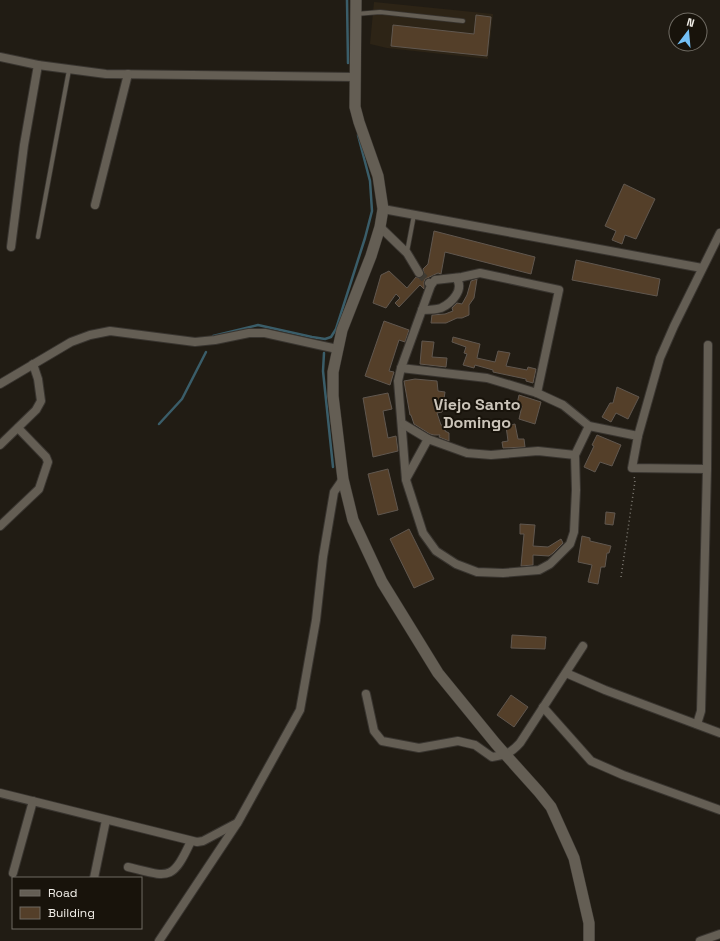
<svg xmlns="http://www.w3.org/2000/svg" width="720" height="941" viewBox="0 0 720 941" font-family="'Space Grotesk',sans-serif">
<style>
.built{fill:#2d2416}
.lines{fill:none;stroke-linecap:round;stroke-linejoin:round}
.stream{stroke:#3a5d69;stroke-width:2.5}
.building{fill:#543f29;stroke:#60574f}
.street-tunnel{stroke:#403c34;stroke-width:8;stroke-dasharray:8 4;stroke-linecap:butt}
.lane-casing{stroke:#393530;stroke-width:5.5}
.street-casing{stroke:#393530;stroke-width:10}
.secondary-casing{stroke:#393530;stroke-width:12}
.path{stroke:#7f7b74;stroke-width:1.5;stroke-dasharray:1 3;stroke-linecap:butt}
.lane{stroke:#645e54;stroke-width:4}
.street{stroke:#645e54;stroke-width:8}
.secondary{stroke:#645e54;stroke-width:11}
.labels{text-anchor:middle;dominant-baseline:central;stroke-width:4;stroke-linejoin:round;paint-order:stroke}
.neighbourhood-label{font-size:16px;font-weight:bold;fill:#cbc4b9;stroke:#18130b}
</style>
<rect width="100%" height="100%" fill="#211c14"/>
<path class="built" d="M374,2l119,12 -5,45 -101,-11 -17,-4z"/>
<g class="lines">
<g class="stream">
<path d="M347,0l1,63"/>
<path d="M213,336l45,-11 54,12 13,2 6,-2 5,-8 29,-91 7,-27 -2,-30 -12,-46"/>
<path d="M324,353l-1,18 10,96"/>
<path d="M159,424l23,-25 24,-47"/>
</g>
</g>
<g class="building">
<path d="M476,15l15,2 -4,39 -96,-10 2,-21 81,9z"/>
<path d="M624,184l31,15 -19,40 -11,-4 -3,9 -10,-4 4,-9 -11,-5z"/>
<path d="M434,231l101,26 -4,17 -86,-22 -4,22 -3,-1 -13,6 -1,3v7l-4,-4 -21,22 -4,-4 5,-5 -4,-4 -10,14 -13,-5 8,-28 8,-4 18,17 9,-11 3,1 5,-2v-3l-1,-4 5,-5z"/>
<path d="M576,260l84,19 -3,17 -85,-16z"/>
<path d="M477,279l-3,19 -5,7v10l-7,3h-5l-11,5h-15l1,-8 13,-1 8,-3 -1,-3 5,-5 5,1 5,-9 4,-14z"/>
<path d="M384,321l25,9 -4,12 -6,-2 -10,31 5,1 -4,13 -25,-9z"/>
<path d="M453,337l27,7 -3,14 18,4 3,-11 12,2 -4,13 21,4 1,-3 8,2 -3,14 -7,-2v-2l-33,-7v-2l-18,-5 -1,3 -11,-3 4,-11 -3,-1 2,-6 -14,-5z"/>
<path d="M422,341l12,1 -2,15 15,1 -1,9 -26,-3z"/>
<path d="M415,379l22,2 1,10 7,1 -3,20 -5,1 4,12 5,1 -1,5 4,2v8l-10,-4 1,-2h-6l-4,-1 -16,-10 -3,-9h-1l-6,-34z"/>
<path d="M617,387l22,10 -11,22 -12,-6 -5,9 -9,-5 8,-14h3z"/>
<path d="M388,393l4,16 -9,2 5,27 8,-2 2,15 -25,6 -10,-59z"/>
<path d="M519,395l22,7 -6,22 -16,-5 3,-13 -5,-2z"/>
<path d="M515,424l3,15h6l1,8 -22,1 -1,-6 6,-1 -2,-15z"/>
<path d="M597,435l24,10 -9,21 -12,-4 -5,10 -11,-5 10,-21 -2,-1z"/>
<path d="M388,469l10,41 -20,5 -10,-41z"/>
<path d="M606,512l9,1 -2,12 -8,-1z"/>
<path d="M520,524l15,1 -2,21 15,1 13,-8 2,4 -10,10 -4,3 -16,-1v10l-12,1 3,-32h-4z"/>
<path d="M409,529l25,50 -20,9 -24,-49z"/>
<path d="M582,536l8,2v3l21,5 -2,7h-2l-2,14h-4l-3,17 -10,-2 4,-17 -14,-3z"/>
<path d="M512,635l34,2 -1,12 -34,-1z"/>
<path d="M511,695l17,12 -14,20 -17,-12z"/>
</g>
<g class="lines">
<path class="street-tunnel" d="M419,273l10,10"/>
<g class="lane-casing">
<g id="lane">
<path d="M356,14l24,-2 83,9"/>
<path d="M38,237l31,-167"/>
<path d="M407,252l7,-37"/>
</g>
</g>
<g class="street-casing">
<g id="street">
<path d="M0,57l38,8 68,9 249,3"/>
<path d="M95,205l33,-131"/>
<path d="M383,209l319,59"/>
<path d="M380,227l27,26 12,20"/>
<path d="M11,247l13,-102 14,-80"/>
<path d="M429,283l2,2 -30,83 -3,13 8,99 17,53 13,18 20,13 21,8 26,1 36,-3 11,-6 20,-20 4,-12 2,-42 -1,-35 14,-29"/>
<path d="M431,285l4,-5 27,-3 18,-4 79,17 -22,103"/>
<path d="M422,310c6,0 13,0 19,-2 11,-5 24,-19 15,-30"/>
<path d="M401,368l86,10 50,15 26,12 26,21 49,10"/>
<path d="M0,384l71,-42 19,-7 20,-4 85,11 20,-2 34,-7h16l72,16"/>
<path d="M403,424l25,15 39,14 24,2 47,-4 37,4"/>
<path d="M0,445l36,-35 5,-9 -3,-22 -5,-15"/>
<path d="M707,469l-75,-1 6,-32 22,-78 14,-32 46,-93"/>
<path d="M406,479l22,-40"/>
<path d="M0,526l39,-37 9,-27 -2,-5 -28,-29"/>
<path d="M566,673l39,17 115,43"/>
<path d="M366,694l8,37 8,10 37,7 39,-7 17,4 17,12c13,-2 18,-3 28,-14l63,-97"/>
<path d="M543,707l48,54 32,14 97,35"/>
<path d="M697,724l4,-13 6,-242 1,-124"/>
<path d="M0,793l197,49 6,-1 34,-18"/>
<path d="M128,867c41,10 44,15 63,-26"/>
<path d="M13,873l20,-72"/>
<path d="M94,878l12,-58"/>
<path d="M159,941l79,-119 62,-112 16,-90 7,-63 11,-65 9,-13"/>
<path d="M700,941l20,-7"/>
</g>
</g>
<g class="secondary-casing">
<path id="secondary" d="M356,0l-1,107 4,15 19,54 5,33 -3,18 -9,29 -29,74 -9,42v24l10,83 10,41 29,62 56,91 58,71 43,48 12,15 23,51 15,65v18"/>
</g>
<path class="path" d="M621,577l14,-96 -1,-5"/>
<use href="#lane" class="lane"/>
<use href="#street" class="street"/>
<use href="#secondary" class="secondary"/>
</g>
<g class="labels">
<g class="neighbourhood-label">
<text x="477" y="404">Viejo Santo<tspan x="477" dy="18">Domingo</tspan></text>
</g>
</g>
<rect x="12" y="877" width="130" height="52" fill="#18130b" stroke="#6f6b63"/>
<rect x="20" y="890" width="20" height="6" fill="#645e54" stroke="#6f6b63"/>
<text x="48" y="897" font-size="12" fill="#f1eee8">Road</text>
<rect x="20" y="907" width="20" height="12" fill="#543f29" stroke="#6f6b63"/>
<text x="48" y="917" font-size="12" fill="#f1eee8">Building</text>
<g transform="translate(688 32) rotate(16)"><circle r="19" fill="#18130b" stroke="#6f6b63"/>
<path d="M0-3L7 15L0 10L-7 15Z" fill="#74c0f6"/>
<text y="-6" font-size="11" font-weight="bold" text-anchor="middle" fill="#f1eee8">N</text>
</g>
</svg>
